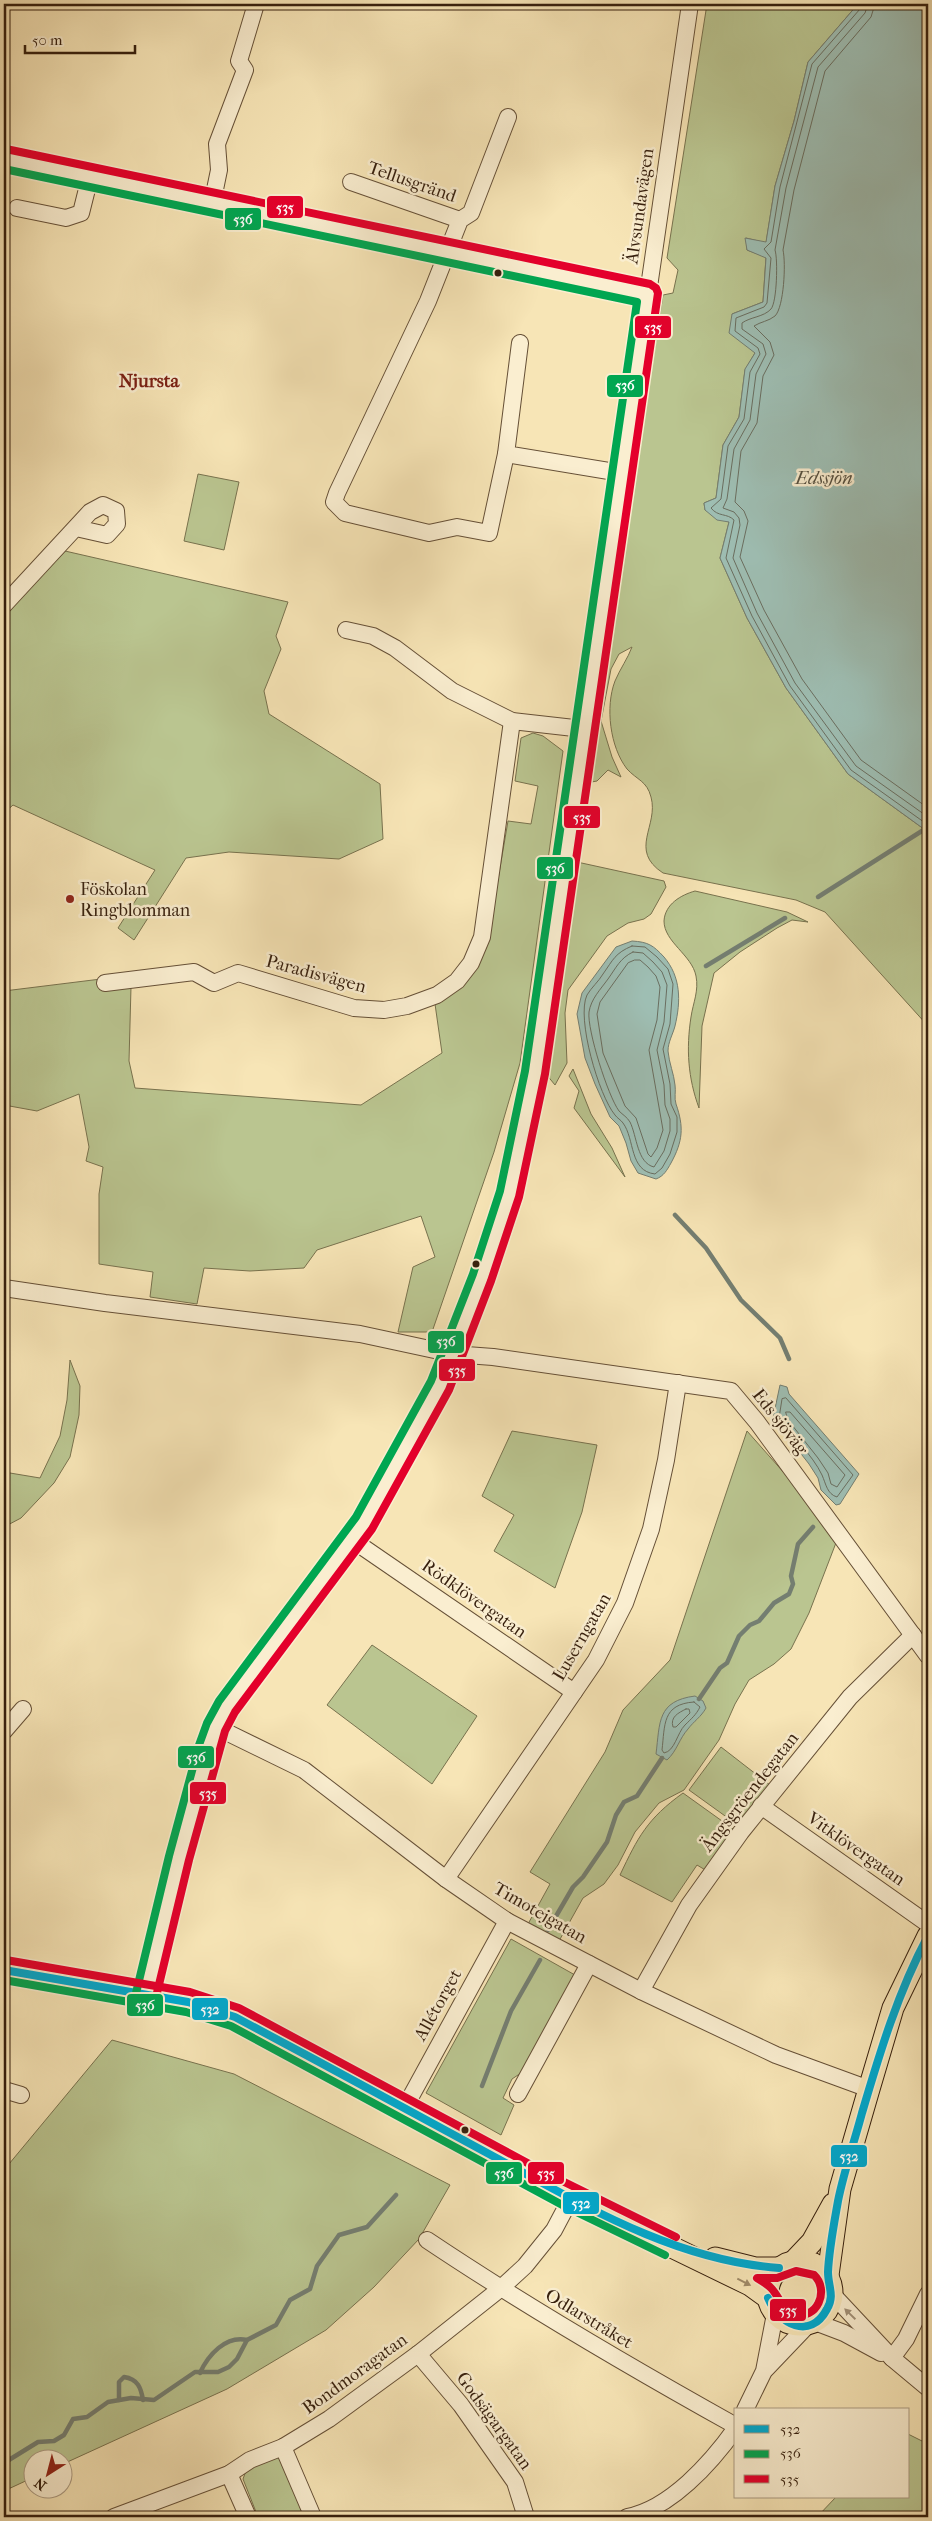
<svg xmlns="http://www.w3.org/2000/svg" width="932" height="2521" viewBox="0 0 932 2521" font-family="'IM FELL French Canon',serif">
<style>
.green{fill:#bac590;stroke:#78724e}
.water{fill:#9ebeb3;stroke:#747e71}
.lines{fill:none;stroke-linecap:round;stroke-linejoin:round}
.shore{stroke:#6a6e60;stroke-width:1}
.stream{stroke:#747e71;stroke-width:4.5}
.minor-casing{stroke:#665037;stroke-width:18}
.major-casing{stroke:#361f0d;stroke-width:23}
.minor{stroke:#faeed0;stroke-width:16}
.major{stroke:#f7e5b6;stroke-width:21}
.bus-1-casing{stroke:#faeed0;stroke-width:11}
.bus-2-casing{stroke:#faeed0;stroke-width:11}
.bus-3-casing{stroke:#faeed0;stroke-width:11}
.bus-1{stroke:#00a9ce;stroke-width:8}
.bus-2{stroke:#00a651;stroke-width:8}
.bus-3{stroke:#e4002b;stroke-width:8}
.oneway{fill:#a08c6a}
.oneway2{fill:#a29178}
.bus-dot{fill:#361f0d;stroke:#faeed0;stroke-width:2}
.poi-dot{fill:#8f2418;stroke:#faeed0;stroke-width:2}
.labels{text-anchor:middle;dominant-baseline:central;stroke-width:5;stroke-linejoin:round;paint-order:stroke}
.street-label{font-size:18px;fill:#361f0d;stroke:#faeed0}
.poi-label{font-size:18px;fill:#361f0d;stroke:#faeed0;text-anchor:start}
.neighbourhood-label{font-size:19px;font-weight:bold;fill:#7a1f14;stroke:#faeed0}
.water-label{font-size:19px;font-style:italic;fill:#554f3f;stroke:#faeed0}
.line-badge{stroke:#faeed0;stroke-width:2}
.badge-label{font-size:14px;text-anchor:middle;font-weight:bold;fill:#fff}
</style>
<rect width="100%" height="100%" fill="#f7e5b6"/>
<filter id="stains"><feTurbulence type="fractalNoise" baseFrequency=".004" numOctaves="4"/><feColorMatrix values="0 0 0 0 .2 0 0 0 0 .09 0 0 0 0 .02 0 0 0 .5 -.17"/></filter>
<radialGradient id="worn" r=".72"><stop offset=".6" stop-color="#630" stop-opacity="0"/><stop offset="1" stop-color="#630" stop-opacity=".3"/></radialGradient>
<g class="green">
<path d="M707,4h151l-50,58 -14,59 -19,65 -9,57 -20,-5 1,12 19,7 -3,45 -31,12 23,39 -10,17 -6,47 -16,28 -7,53 -12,5 1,7 24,12 -9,36 27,60 39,70 62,86 80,58v194l-103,-114 -29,-12 -133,-27c-35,-23 -4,-47 -12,-76 -4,-16 -14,-17 -24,-28 -17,-22 -22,-62 -12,-88 5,-12 13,-23 17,-34l-13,7 -8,15 -10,52 11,36 9,20 -13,-7 -11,11 -11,2 77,-488 10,-2 5,-23 -11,-12z"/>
<path d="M198,474l41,8 -15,68 -40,-9z"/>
<path d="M65,551l223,51 -12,34 5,13 -17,42 5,23 111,70 3,55 -44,20 -110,-7 -43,6 -52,82 -16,-12 37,-58 -142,-65 -9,8v-197z"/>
<path d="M533,733l10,3 20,15 -43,312 -26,89 -62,180h-34l15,-65 22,-10 -14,-41 -104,34 -13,18 -54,3 -46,-3 -7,36 -47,-7 3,-25 -54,-8v-70l4,-27 -17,-6 3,-14 -10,-53 -42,17 -33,-6v-114l97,-12 30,8 -2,74 6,27 226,17 81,-52 -7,-49 25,-16 28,-50 20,-117 23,3 7,-38 -23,-5 6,-43z"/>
<path d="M577,862l87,19 2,6 -15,27 -7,5 -16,4 -21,13 -39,54 -3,23 2,50 -12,22 -9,-11z"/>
<path d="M695,891l92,21 21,10 -16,-2 -15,8 -37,24 -26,21 -12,53 -3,82c-11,-30 -13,-59 -8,-91 2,-14 8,-26 5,-41 -4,-21 -32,-34 -32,-55 1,-17 17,-26 31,-30z"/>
<path d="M573,1069l18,45 21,34 13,29 -51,-69 5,-17 -10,-15z"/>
<path d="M70,1360l10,26 -1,29 -9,42 -16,26 -33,35 -17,9v-55l36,6 20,-42 7,-36z"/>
<path d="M512,1431l85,14 -15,67 -27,76 -61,-37 20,-36 -32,-19z"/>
<path d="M747,1431l92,104 -30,78 -18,36 -17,15 -25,16 -14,24 -16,36 -35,50 -25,13 -24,29 -17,33 -14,19 -21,14 -24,43 -31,-17 22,-40 -20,-12 75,-120 18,-42 47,-50z"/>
<path d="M372,1645l105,71 -45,68 -105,-79z"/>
<path d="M721,1747l49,38 -31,41 -50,-36z"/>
<path d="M683,1793l53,38 -29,40 -10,-6 -25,37 -52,-27c18,-38 27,-56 63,-82z"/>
<path d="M511,1939l64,36 -51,96 -12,8 -9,19 11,7 -13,30 -75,-42z"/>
<path d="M112,2040l122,34 216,111 -31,54 -45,48 -48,43 -99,59 -164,75 -1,-6h-30v20l-28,13v-321z"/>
<path d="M908,2434l20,10v73h-111l19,-20h72z"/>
<path d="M277,2453l29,64h-48l-15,-38 4,-11z"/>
</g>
<g class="water">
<path d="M858,4h70v828l-80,-58 -62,-86 -39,-70 -27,-60 9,-36 -12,-2 -12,-10 -1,-7 12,-5 7,-53 16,-28 6,-48 10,-16 -26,-20 3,-19 31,-12 3,-44 -19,-8 -2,-12 21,4 9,-56 19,-65 14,-59z"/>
<path d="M632,941c16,1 21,4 32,16 17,20 17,44 11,69 -2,8 -7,16 -7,25 1,12 6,23 7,34 1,6 -1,13 1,19 8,23 7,37 -5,59 -4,7 -7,13 -15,16l-18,-6 -7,-12 -5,-18 -7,-17 -9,-9 -15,-33 -10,-26 -8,-44 5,-21 34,-46z"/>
<path d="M780,1385l7,2 2,7 70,80 -19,30 -4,1 -15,-15 -3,-12 -9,-14 -36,-46z"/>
<path d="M695,1696l8,5 3,7c-5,9 -12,13 -18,21 -9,10 -11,22 -21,31l-11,-6c4,-32 1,-53 39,-58z"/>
</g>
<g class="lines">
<g class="shore">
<path d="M861,4l-1,5 -48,55 -32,123 -9,55 -7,7 7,9 -4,45 -3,4 -28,11 -1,13 23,17 2,6 -10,18 -6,47 -16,27 -7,53 -10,9c7,9 16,5 23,12l-8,38 26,58 38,70 61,84 77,55"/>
<path d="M868,4l-3,9 -47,54 -32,121 -11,62c3,9 2,52 -4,59 -7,8 -21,8 -29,14v6l21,15 3,10 -10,20 -6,46 -16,29 -7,50 -4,9 11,4 5,6 1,7 -7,33 24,55 38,70 61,83 72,51"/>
<path d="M875,4l-4,13 -46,54 -31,119 -11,60c3,13 1,57 -8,66 -6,5 -15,6 -21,10l16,16 4,13 -11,21 -6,47 -16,28 -6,51 9,9 4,10 -8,36 24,53 38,69 59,81 67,48"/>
<path d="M632,946l13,1 12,10 11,12 5,15 -3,40 -7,25 7,35 1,20 6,13v15l-7,22 -8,14 -7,6c-26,-3 -20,-35 -32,-51 -2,-3 -6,-5 -8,-8 -16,-19 -39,-97 -28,-120 4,-7 12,-14 16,-21 10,-14 12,-21 29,-28z"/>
<path d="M633,952l10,1 10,9 9,10 5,13 -3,37 -7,28 7,35 1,20 5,14v12l-6,20 -10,16c-17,-4 -17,-31 -24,-45 -3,-5 -7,-7 -11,-11 -11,-15 -32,-81 -30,-99 2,-13 11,-22 19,-33 8,-11 12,-21 25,-27z"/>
<path d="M635,960h5l8,7 8,9 4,11 -3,33 -8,30 14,80 -6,18 -6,9 -3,-3 -12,-36 -11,-12 -22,-53 -6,-39 3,-12 28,-39z"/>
<path d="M786,1398l67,77 -16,22c-10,-3 -11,-13 -15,-22 -10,-21 -30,-38 -43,-57l3,-19z"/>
<path d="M786,1412h4l55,63 -8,12 -6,-3 -3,-11 -10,-15 -30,-38z"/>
<path d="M694,1702l6,5c-4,8 -9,12 -15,18 -8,8 -10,26 -21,28l-2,-3c3,-25 0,-46 32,-48z"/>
<path d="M686,1709h3l1,4 -14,14h-3c-3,-10 5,-14 13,-18z"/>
</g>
<g class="stream">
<path d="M818,897l107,-68"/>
<path d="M706,966l79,-48"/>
<path d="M675,1215l31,33 35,52 39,38 9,21"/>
<path d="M699,1699l21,-31 7,-5 12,-27 11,-11 9,-4 15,-18 15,-9 4,-10 -2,-8 7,-32 15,-17"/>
<path d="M548,1930l25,-43 10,-10 24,-35 9,-27 8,-13 13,-6 25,-38"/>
<path d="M482,2086l29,-75 29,-51"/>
<path d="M200,2373c8,-18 26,-38 47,-33"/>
<path d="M119,2400v-18l5,-5c14,2 17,11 19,23"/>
<path d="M4,2463l34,-21 16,-1 10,-6 9,-16 14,-2 21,-15 23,-4 23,2 41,-28h23l11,-5 8,-8 10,-19 29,-15 14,-25 20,-11 7,-23 22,-31 28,-8 29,-32"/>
</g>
<g class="minor-casing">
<g id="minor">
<path d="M4,159l644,135"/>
<path d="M351,182l109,38"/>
<path d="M212,204l7,-34 -2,-26 28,-74 -6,-9 17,-57"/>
<path d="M17,208l49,10 15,-5 9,-36"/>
<path d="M520,343l-14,111 115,19"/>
<path d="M506,454l-17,79 -32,-6 -28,6 -84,-20 -11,-11 3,-9 91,-192 32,-81 11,-7 37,-96"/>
<path d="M4,605l86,-93 13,-7 13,6 1,13 -10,11 -31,-7"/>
<path d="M346,630l27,6 22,12 57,43 60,30 71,8"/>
<path d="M105,983l89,-11 20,11 24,-10 116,35 30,2 23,-4 30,-11 20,-14 14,-18 11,-26 30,-216"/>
<path d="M4,1288l101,15 255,31 93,20 40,3 238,34 26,31 171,234"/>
<path d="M351,1539l223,153"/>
<path d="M216,1727l88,43 142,109 61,42 134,70 135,64 93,34"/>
<path d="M4,1731l19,-22"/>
<path d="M761,1806l167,118"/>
<path d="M446,1879l150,-219 29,-57 26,-74 15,-69 12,-77"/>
<path d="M641,1991l48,-86 52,-73 109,-135 63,-62"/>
<path d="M146,1995l33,-137 30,-110 7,-21 11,-20 137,-184 35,-60 41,-78 42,-108 28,-83 25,-121 155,-1069"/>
<path d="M4,2090l17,5"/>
<path d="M518,2094l71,-130"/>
<path d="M404,2109l103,-188"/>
<path d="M427,2240c100,67 203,127 309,186"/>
<path d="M833,2295l59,63 36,30"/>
<path d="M815,2322l29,11 37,20"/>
<path d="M418,2354l43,51 54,77 11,35"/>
<path d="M892,2358l14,-19 22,-45"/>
<path d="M766,2369l41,-43"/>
<path d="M745,2410l19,-39 11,-57"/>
<path d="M283,2447l30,70"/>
<path d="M229,2474l19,43"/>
<path d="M114,2517l115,-43 21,-14 33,-13 46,-28 89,-65 82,-65 25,-23 29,-36 17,-32"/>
<path d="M627,2517c43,-8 84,-54 109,-89"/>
</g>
</g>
<g class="major-casing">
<g id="major">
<path d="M4,1970l184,32 47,15 336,181 179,87 18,13"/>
<path d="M715,2258l40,10h24"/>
<circle cx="800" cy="2293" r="32"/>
<path d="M794,2261l18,-19 21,-38"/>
<path d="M828,2275l12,-86 29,-100 24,-81 35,-72"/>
</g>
</g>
<use href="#minor" class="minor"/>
<use href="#major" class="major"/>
<g class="bus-1-casing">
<g id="bus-1">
<path d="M4,1970l184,32 47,15c85,45 169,91 254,137 93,50 183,106 290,114"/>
<path d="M768,2298c11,26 42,43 59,11 8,-13 1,-23 1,-37 1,-23 6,-48 10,-71 6,-30 16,-58 24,-88 18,-61 36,-121 66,-177"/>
</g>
</g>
<g class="bus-2-casing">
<g id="bus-2">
<path d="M4,169l633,133 -112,769 -25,120 -27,83 -42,107 -75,136 -137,184 -12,22 -8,22 -30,111 -33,137"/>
<path d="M4,1980l182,32 45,14 335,181 99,48"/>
</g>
</g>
<g class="bus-3-casing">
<g id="bus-3">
<path d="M6,149l644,135 6,4 2,5 -113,781 -26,123 -28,84 -42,109 -77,139 -137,183 -10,19 -36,129 -33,137"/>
<path d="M6,1960l184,32 49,16 307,165 130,64"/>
<path d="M796,2271l18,4c16,15 3,46 -20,39 -12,-4 -15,-18 -23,-26 -4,-4 -9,-7 -14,-10h20z"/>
</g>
</g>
<use href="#bus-1" class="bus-1"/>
<use href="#bus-2" class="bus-2"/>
<use href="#bus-3" class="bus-3"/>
</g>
<defs><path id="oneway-solid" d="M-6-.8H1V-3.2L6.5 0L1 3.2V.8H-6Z" transform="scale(1.25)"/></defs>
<use class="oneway" href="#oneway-solid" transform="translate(744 2282) rotate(27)"/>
<use class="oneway2" href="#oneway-solid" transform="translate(850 2314) rotate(-136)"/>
<g class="bus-dot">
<circle cx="498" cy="273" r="4.5"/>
<circle cx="476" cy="1264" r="4.5"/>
<circle cx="465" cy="2130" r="4.5"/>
</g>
<circle class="poi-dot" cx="70" cy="899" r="5"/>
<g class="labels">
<g class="street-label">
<text transform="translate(412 182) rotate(19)">Tellusgränd</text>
<text transform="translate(640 206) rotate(-82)">Älvsundavägen</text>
<text transform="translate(316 974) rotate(15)">Paradisvägen</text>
<text transform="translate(780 1422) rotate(52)">Eds sjöväg</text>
<text transform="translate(474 1599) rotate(35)">Rödklövergatan</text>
<text transform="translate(582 1637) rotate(-60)">Luserngatan</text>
<text transform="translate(750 1792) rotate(-52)">Ängsgröendegatan</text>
<text transform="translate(856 1849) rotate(35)">Vitklövergatan</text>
<text transform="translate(540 1913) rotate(30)">Timotejgatan</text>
<text transform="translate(438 2005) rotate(-61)">Allétorget</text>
<text transform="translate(589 2319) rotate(31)">Odlarstråket</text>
<text transform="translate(355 2374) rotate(-36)">Bondmoragatan</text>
<text transform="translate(494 2421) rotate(54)">Godsägargatan</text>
</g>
<g class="poi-label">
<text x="80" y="889">Föskolan<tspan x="80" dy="21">Ringblomman</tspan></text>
</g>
<g class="neighbourhood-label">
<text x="149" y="381">Njursta</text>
</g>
<g class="water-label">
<text x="824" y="478">Edssjön</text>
</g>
</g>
<g class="line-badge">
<rect x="266" y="195" width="38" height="24" rx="5" fill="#e4002b"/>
<rect x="224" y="207" width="38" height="24" rx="5" fill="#00a651"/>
<rect x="634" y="315" width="38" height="24" rx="5" fill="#e4002b"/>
<rect x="606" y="374" width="38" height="24" rx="5" fill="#00a651"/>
<rect x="563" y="805" width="38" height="24" rx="5" fill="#e4002b"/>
<rect x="536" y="856" width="38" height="24" rx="5" fill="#00a651"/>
<rect x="427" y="1330" width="38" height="24" rx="5" fill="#00a651"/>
<rect x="438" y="1358" width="38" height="24" rx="5" fill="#e4002b"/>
<rect x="177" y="1745" width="38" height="24" rx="5" fill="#00a651"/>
<rect x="189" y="1781" width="38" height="24" rx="5" fill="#e4002b"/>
<rect x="126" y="1993" width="38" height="24" rx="5" fill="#00a651"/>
<rect x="191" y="1997" width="38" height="24" rx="5" fill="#00a9ce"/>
<rect x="830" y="2144" width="38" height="24" rx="5" fill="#00a9ce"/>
<rect x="527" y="2161" width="38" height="24" rx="5" fill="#e4002b"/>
<rect x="485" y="2161" width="38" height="24" rx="5" fill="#00a651"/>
<rect x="562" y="2191" width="38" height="24" rx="5" fill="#00a9ce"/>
<rect x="769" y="2298" width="38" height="24" rx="5" fill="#e4002b"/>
</g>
<g class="badge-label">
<text x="285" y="212">535</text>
<text x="243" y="224">536</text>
<text x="653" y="332">535</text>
<text x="625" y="390">536</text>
<text x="582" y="822">535</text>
<text x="555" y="873">536</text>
<text x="446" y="1346">536</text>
<text x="457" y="1375">535</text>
<text x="196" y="1762">536</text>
<text x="208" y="1798">535</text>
<text x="145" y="2010">536</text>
<text x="210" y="2014">532</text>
<text x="849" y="2161">532</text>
<text x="546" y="2178">535</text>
<text x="504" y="2178">536</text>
<text x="581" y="2208">532</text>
<text x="788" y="2315">535</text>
</g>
<rect width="932" height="2521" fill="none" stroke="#f7e5b6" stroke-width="20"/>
<rect x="5" y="5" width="922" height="2511" fill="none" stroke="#361f0d" stroke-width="2.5"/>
<rect x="10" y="10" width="912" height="2501" fill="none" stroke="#361f0d"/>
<rect x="734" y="2408" width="175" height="90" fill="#faeed0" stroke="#ac9b82"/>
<rect x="744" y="2425" width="25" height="8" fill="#00a9ce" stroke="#ac9b82"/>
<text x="780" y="2434" font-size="15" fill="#361f0d">532</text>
<rect x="744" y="2450" width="25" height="8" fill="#00a651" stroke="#ac9b82"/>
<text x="780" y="2458" font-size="15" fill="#361f0d">536</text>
<rect x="744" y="2475" width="25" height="8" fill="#e4002b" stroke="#ac9b82"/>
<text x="780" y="2484" font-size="15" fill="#361f0d">535</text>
<g transform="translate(48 2474) rotate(216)"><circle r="24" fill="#faeed0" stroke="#ac9b82"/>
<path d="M0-4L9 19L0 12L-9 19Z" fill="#8f2418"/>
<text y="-8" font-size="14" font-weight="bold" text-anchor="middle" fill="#361f0d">N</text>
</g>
<path d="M25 45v8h110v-8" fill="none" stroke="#361f0d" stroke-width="2.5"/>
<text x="32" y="45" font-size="15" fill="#361f0d" stroke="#faeed0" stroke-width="4" paint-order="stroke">50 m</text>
<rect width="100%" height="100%" filter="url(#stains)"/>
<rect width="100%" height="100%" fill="url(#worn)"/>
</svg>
